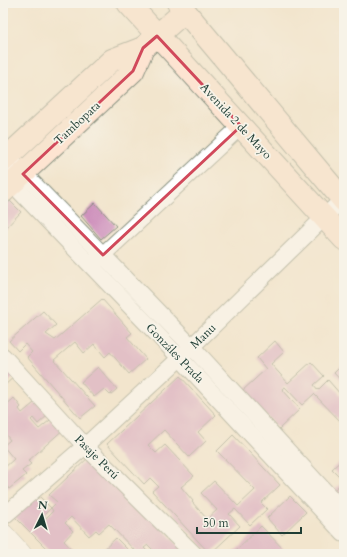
<svg xmlns="http://www.w3.org/2000/svg" width="347" height="557" viewBox="0 0 347 557" font-family="Cardo,serif">
<style>
.building{fill:#cf93bd}
.lines{fill:none;stroke-linecap:round;stroke-linejoin:round}
.minor-casing{stroke:#889180;stroke-width:18}
.tertiary-casing{stroke:#889180;stroke-width:22}
.secondary-casing{stroke:#889180;stroke-width:24}
.minor{stroke:#fff;stroke-width:16}
.tertiary{stroke:#fff;stroke-width:21}
.secondary{stroke:#fde4d1;stroke-width:22}
.marked{fill:none;stroke:#d1495b;stroke-width:3;stroke-linejoin:round}
.labels{text-anchor:middle;dominant-baseline:central;stroke-width:3.5;stroke-linejoin:round;paint-order:stroke}
.street-label{font-size:12px;fill:#1f3d34;stroke:#f7f3e8}
</style>
<rect width="100%" height="100%" fill="#f7f3e8"/>
<filter id="ink" filterUnits="userSpaceOnUse"><feTurbulence type="fractalNoise" baseFrequency=".025" numOctaves="2"/><feDisplacementMap in="SourceGraphic" scale="8" xChannelSelector="R" yChannelSelector="G"/><feConvolveMatrix kernelMatrix="1 2 1 2 8 2 1 2 1" color-interpolation-filters="sRGB"/></filter>
<filter id="wash" filterUnits="userSpaceOnUse"><feTurbulence type="fractalNoise" baseFrequency=".012" numOctaves="4" result="noise"/><feDisplacementMap in="SourceGraphic" scale="16" xChannelSelector="R" yChannelSelector="G"/><feGaussianBlur stdDeviation="0.9" result="paint"/><feColorMatrix in="noise" values="0 0 0 0 0 0 0 0 0 0 0 0 0 0 0 0 0 1.4 0 .05"/><feComposite in="paint" operator="in"/></filter>
<g filter="url(#wash)">
<rect width="100%" height="100%" fill="#f2e5cd"/>
<g id="blocks">
<g class="building">
<path d="M8,199l13,13 -18,19v-27z"/>
<path d="M95,203l21,23 -15,13 -20,-23z"/>
<path d="M102,299l30,34 -5,4 19,22 -17,15 -19,-22 -5,5 -11,-13 -10,9 -9,-11 -21,18 41,46 -15,12 -53,-61 5,-5 -7,-8 -7,7 -9,-10 34,-30 13,14 -10,9 9,6z"/>
<path d="M275,341l9,11 -13,12 17,19 23,-21 13,14 -10,9 4,5 10,-10 13,15 3,-2v32l-30,-31 -12,11 -17,-18 -3,2 18,20 -21,20 -37,-38 24,-22 -9,-11z"/>
<path d="M3,358l14,16 -14,13z"/>
<path d="M344,363v21l-10,-11z"/>
<path d="M98,367l19,22 -7,6 -6,-6 -10,8 -13,-15z"/>
<path d="M180,376l36,39 -18,17 8,9 -17,16 -25,-27 -16,15 8,8 9,-8 29,31 -13,11 12,14 -1,1 15,17 10,-9 -16,-17 13,-12 24,25 17,-16 -38,-39 16,-16 47,50 -19,18 6,6 -17,16 -15,-16 -6,5 11,12 -30,28 -58,-63 6,-5 -8,-8 -6,6 -37,-40z"/>
<path d="M14,398l7,9 -2,2 3,4 18,-15 8,17 -10,9 -5,-6 -2,2 8,9 16,-13 10,12 -37,33 3,3 -9,7 4,4 -17,14 -6,-8v-12l11,-10 -11,-13 7,-6 -7,-9v-23z"/>
<path d="M91,455l96,99h-30l-9,-9 -4,3 6,6h-12l-29,-30 -10,9 -3,-3 -7,6 -18,-19 -6,6 8,8 -9,10 12,13h-24l-39,-39 23,-22 15,15 -7,7 2,3 7,-7 -2,-3 6,-6 -8,-7z"/>
<path d="M344,458v23l-12,-12z"/>
<path d="M344,481v20l-10,-11z"/>
<path d="M290,496l16,16 -24,23 -15,-17z"/>
<path d="M261,526l27,28h-56z"/>
<path d="M116,538l16,16h-33z"/>
</g>
</g>
</g>
<g filter="url(#ink)">
<use href="#blocks" fill-opacity="0" stroke="#889180" stroke-width="1"/>
<g class="lines">
<g class="minor-casing">
<g id="minor">
<path d="M3,152l189,195 152,165"/>
<path d="M3,174l177,184 164,176"/>
<path d="M96,261l145,-135"/>
<path d="M3,356l82,90 109,108"/>
<path d="M3,517l82,-71 95,-88 164,-160"/>
</g>
</g>
<g class="tertiary-casing">
<path id="tertiary" d="M3,534l18,20"/>
</g>
<g class="secondary-casing">
<g id="secondary">
<path d="M128,3l216,236"/>
<path d="M178,3l166,198"/>
<path d="M3,161l109,-101 31,-12 42,-37"/>
<path d="M3,192l130,-121 10,-23"/>
</g>
</g>
<use href="#minor" class="minor"/>
<use href="#tertiary" class="tertiary"/>
<use href="#secondary" class="secondary"/>
</g>
</g>
<path d="M0 0H347V557H0ZM157,36l84,90 -138,129 -80,-81 110,-103 10,-23z" fill="#f2e5cd" fill-opacity=".55" fill-rule="evenodd"/>
<path class="marked" d="M157,36l84,90 -138,129 -80,-81 110,-103 10,-23z"/>
<g class="labels">
<g class="street-label">
<text transform="translate(236 121) rotate(47)">Avenida 2 de Mayo</text>
<text transform="translate(77 123) rotate(-43)">Tambopata</text>
<text transform="translate(203 336) rotate(-44)">Manu</text>
<text transform="translate(175 353) rotate(46)">Gonzáles Prada</text>
<text transform="translate(97 457) rotate(45)">Pasaje Perú</text>
</g>
</g>
<rect width="347" height="557" fill="none" stroke="#f7f3e8" stroke-width="16"/>
<g transform="translate(42 515) rotate(5)" stroke="#f7f3e8" stroke-width="3" paint-order="stroke">
<path d="M0-3L7 15L0 10L-7 15Z" fill="#1f3d34"/>
<text y="-6" font-size="11" font-weight="bold" text-anchor="middle" fill="#1f3d34">N</text>
</g>
<path d="M197 527v6h104v-6" fill="none" stroke="#1f3d34" stroke-width="2"/>
<text x="203" y="527" font-size="12" fill="#1f3d34" stroke="#f7f3e8" stroke-width="3" paint-order="stroke">50 m</text>
</svg>
